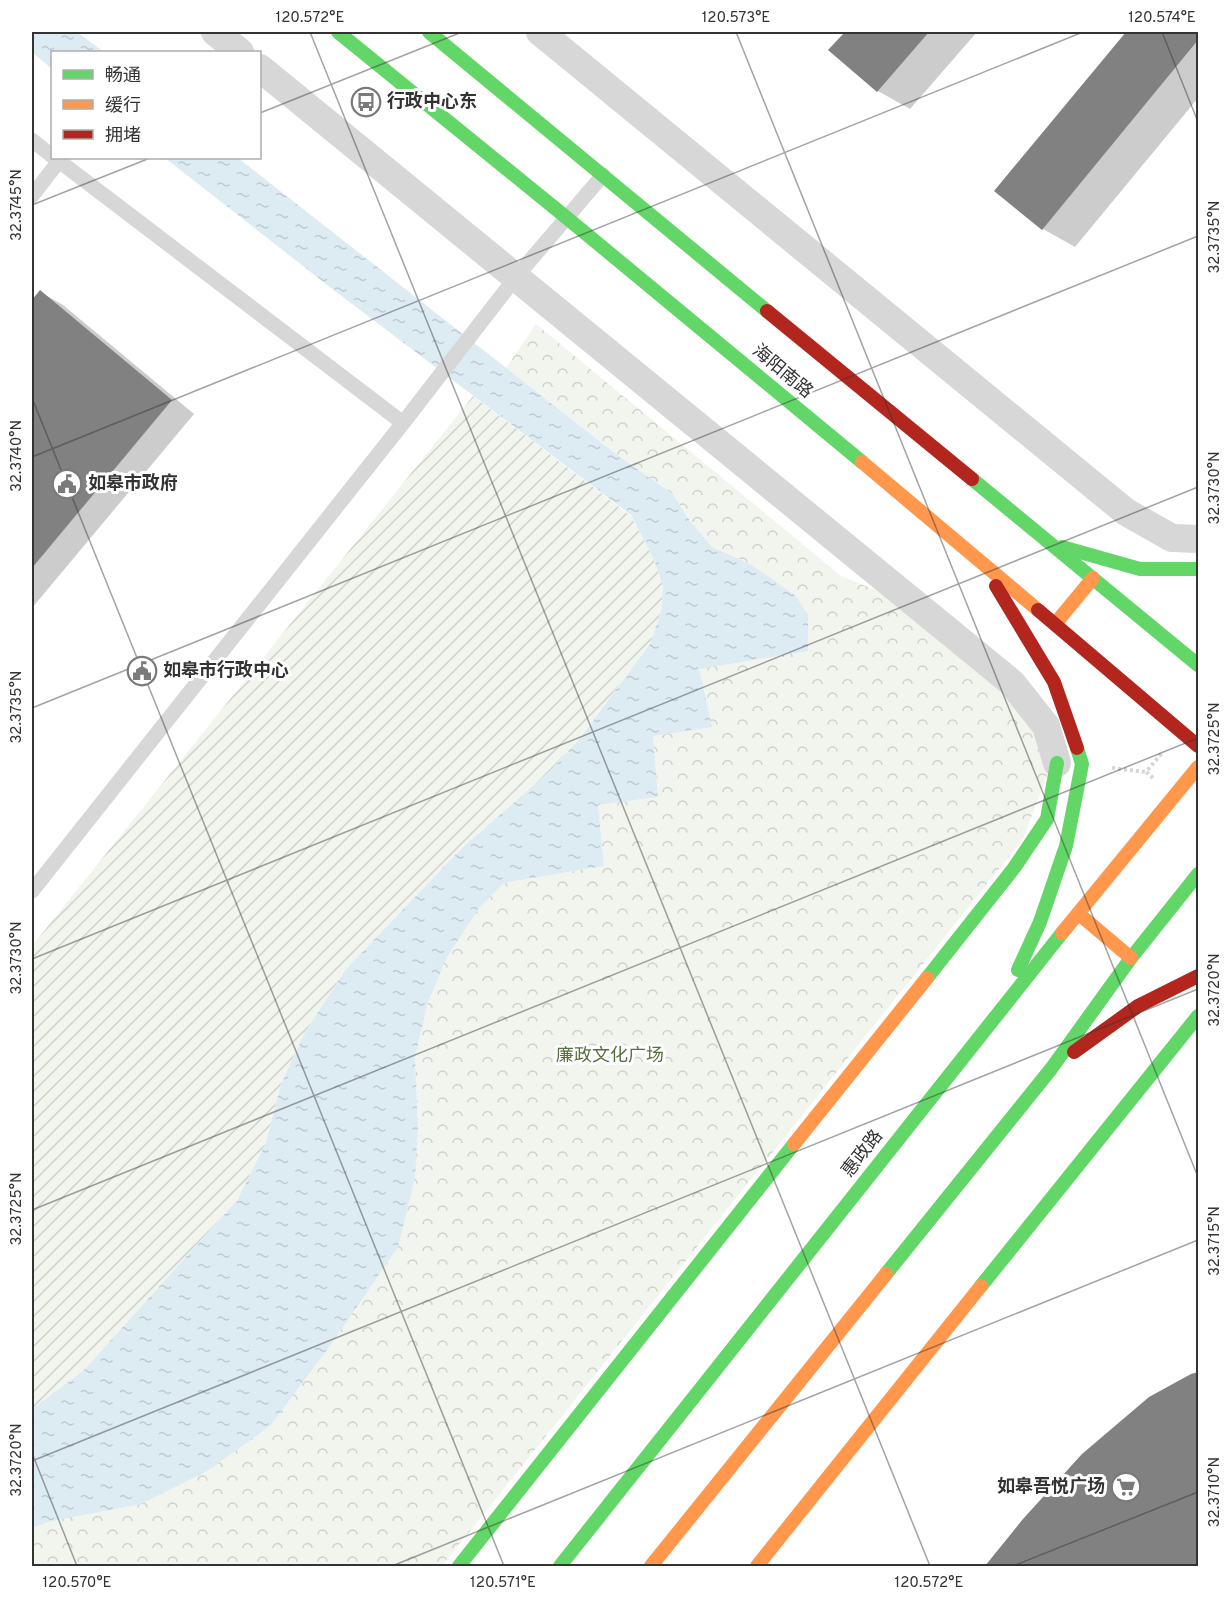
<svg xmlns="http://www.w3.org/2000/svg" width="1230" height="1598" viewBox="0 0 1230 1598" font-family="Overpass,'Noto Sans SC',sans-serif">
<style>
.forest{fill:url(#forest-crowns)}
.garden{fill:url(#garden-furrows)}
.water{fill:url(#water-ripples)}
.shadow{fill:#0003}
.building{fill:#818181}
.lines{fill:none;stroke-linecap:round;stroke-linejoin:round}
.path{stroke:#d6d6d6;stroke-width:4;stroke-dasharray:3 3;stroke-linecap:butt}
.lane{stroke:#d7d7d7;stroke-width:15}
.street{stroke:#d7d7d7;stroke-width:28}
.fast{stroke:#63d668;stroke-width:14}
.slow{stroke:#ff974d;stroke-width:14}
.jam{stroke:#b3261e;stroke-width:14}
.ticks{fill:none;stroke:#333;stroke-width:1.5;stroke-opacity:0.45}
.labels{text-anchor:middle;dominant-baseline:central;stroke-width:6;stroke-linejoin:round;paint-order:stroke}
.poi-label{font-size:18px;font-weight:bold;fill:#333;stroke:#fff;text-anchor:start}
.street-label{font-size:18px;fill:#333;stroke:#fff}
.park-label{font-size:18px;fill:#56703f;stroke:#fff}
.neatline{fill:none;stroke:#333;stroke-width:2}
.ticks-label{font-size:15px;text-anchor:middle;fill:#333}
</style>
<defs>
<pattern id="forest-crowns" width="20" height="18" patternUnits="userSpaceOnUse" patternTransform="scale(1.5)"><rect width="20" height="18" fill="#f1f5ed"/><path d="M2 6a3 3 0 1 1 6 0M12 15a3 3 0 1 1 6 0" fill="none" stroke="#cfd2cc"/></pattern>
<pattern id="garden-furrows" width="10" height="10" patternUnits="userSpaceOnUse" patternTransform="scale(1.5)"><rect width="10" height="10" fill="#f1f5ed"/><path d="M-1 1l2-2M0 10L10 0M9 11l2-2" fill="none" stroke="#cfd2cc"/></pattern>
<pattern id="water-ripples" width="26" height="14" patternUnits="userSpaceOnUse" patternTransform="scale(1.5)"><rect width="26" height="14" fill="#ddebf3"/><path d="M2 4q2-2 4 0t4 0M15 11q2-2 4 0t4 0" fill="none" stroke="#becad1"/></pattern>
</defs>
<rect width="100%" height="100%" fill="#fff"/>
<path class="forest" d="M536,324l305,252 42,17 143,113 23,64 -26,69 -581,727h-410v-38l20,-7 366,-397 -3,-67 13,-55 19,-46 32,-49 25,-24 100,-17 -6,-61 60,-8 -5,-61 46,-67 51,-105 -38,-17 -22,-26 -17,-27 -57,-40 -110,-86z"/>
<path class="garden" d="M473,396l158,120 23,44 9,26 -2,26 -11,32 -71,94 -28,32 -89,78 -116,121 -41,63 -24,52 -15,58 -28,57 -154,171 -52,39v-463z"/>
<g class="water">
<path d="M32,32h45l27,20h-52v17l-20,-17z"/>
<path d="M165,158h73l378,296 57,40 17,27 22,26 38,17 46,32 12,19v36l-109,18 13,58 -59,9 5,61 -60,8 6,61 -100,17 -25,25 -32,49 -19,45 -13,55 3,67 -3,54 -17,69 -66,96 -62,83 -63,45 -66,33 -89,17 -20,7v-119l52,-39 154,-171 28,-57 15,-58 24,-52 41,-63 116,-121 89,-78 28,-31 71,-95 11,-32 2,-26 -9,-26 -23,-45 -300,-227z"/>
</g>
<g class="shadow">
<path d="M847,32h130l-67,77 -32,-18 -47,-41z"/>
<path d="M1128,32h70v66l-123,149 -32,-18 -46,-38z"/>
<path d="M40,292l23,13 131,109 -162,194v-305z"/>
<path d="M1198,1373v193h-212l38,-46 167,-145z"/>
</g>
<g class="building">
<path d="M845,32h84l-52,60 -49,-42z"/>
<path d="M1126,32h72v8l-156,190 -48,-39z"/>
<path d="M40,290l132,110 -140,168v-268z"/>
<path d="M1198,1372v194h-213l38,-47 59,-65 67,-57 42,-23z"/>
</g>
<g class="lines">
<g class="path">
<path d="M1112,768l34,4"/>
<path d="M1153,778l-7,-6 16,-19"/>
</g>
<g class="lane">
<path d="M32,140l20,16"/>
<path d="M32,196l27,-35 344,262"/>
<path d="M32,891l371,-468 113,-146 87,-102"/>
</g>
<g class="street">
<path d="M215,32l25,20"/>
<path d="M540,32l586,480 46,26 26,1"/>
<path d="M260,68l752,615 34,43 11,37"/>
</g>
<g class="fast">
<path d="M338,32l229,186 295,244"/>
<path d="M429,32l338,279"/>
<path d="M972,479l226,186"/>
<path d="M1062,547l78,22h58"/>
<path d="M1018,970l22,-48 26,-76 16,-82 -5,-16"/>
<path d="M927,978l87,-110 33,-49 10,-56"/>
<path d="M886,1274l165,-205 80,-111 67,-84"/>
<path d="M981,1286l217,-270"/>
<path d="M459,1566l335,-422"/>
<path d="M560,1566l502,-633"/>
</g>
<g class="slow">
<path d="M862,462l176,148"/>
<path d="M1055,624l38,-46"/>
<path d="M1079,914l52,44"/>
<path d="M1062,933l136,-166"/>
<path d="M794,1144l133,-166"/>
<path d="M651,1566l235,-292"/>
<path d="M757,1566l224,-280"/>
</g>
<g class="jam">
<path d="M767,311l205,168"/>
<path d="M996,586l58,96 23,66"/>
<path d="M1038,610l160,136"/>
<path d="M1074,1052l64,-46 60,-30"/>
</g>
</g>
<path class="ticks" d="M310,32l620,1534M736,32l462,1145M1162,32l36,90M260,113l202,-81M32,205l118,-47M32,398l472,1168M32,457l1051,-425M32,708l1166,-472M32,959l1166,-472M32,1210l1166,-472M32,1453l45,113M32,1461l1166,-472M392,1566l806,-326M1013,1566l185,-74"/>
<defs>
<g id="bus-ring" transform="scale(1.5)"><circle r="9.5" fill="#fff" stroke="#7a7a7a" stroke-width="1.5"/><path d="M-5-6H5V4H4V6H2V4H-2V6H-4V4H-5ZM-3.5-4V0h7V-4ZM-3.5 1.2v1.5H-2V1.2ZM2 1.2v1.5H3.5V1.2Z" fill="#7a7a7a"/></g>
<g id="civic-ring" transform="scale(1.5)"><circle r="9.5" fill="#fff" stroke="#7a7a7a" stroke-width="1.5"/><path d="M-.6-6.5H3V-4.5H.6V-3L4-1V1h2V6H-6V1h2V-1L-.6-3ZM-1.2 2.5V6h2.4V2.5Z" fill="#7a7a7a"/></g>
<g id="supermarket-ring" transform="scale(1.5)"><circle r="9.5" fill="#fff" stroke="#7a7a7a" stroke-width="1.5"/><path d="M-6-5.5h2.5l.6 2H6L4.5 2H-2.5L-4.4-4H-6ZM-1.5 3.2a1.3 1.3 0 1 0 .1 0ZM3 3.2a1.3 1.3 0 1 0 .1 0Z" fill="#7a7a7a"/></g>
</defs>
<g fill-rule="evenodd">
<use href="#bus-ring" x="366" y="102"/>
<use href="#civic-ring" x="67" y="484"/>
<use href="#civic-ring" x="142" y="671"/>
<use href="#supermarket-ring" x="1126" y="1487"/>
</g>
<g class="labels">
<g class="poi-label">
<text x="387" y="102">行政中心东</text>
<text x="88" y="484">如皋市政府</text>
<text x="163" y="671">如皋市行政中心</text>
<text x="1105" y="1487" text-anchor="end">如皋吾悦广场</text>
</g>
<g class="street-label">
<text transform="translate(782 372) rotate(40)">海阳南路</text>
<text transform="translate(863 1154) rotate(-52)">惠政路</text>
</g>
<g class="park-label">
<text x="610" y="1056">廉政文化广场</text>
</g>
</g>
<rect width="1230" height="1598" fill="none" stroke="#ffffff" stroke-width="66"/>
<rect x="51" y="51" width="210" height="108" fill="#ffffff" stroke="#adadad" stroke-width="1.5"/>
<rect x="63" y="70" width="30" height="9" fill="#63d668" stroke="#adadad" stroke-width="1.5"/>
<text x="105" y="81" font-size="18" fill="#333333">畅通</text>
<rect x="63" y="100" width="30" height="9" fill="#ff974d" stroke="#adadad" stroke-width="1.5"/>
<text x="105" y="111" font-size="18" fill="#333333">缓行</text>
<rect x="63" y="130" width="30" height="9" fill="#b3261e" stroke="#adadad" stroke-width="1.5"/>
<text x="105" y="141" font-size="18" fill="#333333">拥堵</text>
<rect x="33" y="33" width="1164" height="1532" class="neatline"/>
<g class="ticks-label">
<text x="310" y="22">120.572°E</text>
<text x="736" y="22">120.573°E</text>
<text x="1162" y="22">120.574°E</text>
<text transform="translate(16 205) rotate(-90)" y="5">32.3745°N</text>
<text transform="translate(1214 237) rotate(-90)" y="5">32.3735°N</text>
<text transform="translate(16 456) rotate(-90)" y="5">32.3740°N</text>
<text transform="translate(1214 488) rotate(-90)" y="5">32.3730°N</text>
<text transform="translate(16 707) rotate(-90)" y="5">32.3735°N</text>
<text transform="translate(1214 739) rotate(-90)" y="5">32.3725°N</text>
<text transform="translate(16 958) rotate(-90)" y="5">32.3730°N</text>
<text transform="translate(1214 990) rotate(-90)" y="5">32.3720°N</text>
<text transform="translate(16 1209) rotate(-90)" y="5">32.3725°N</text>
<text transform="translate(1214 1241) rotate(-90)" y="5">32.3715°N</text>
<text transform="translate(16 1460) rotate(-90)" y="5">32.3720°N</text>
<text transform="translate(1214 1492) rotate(-90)" y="5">32.3710°N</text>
<text x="77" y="1587">120.570°E</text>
<text x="503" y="1587">120.571°E</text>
<text x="929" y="1587">120.572°E</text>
</g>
</svg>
